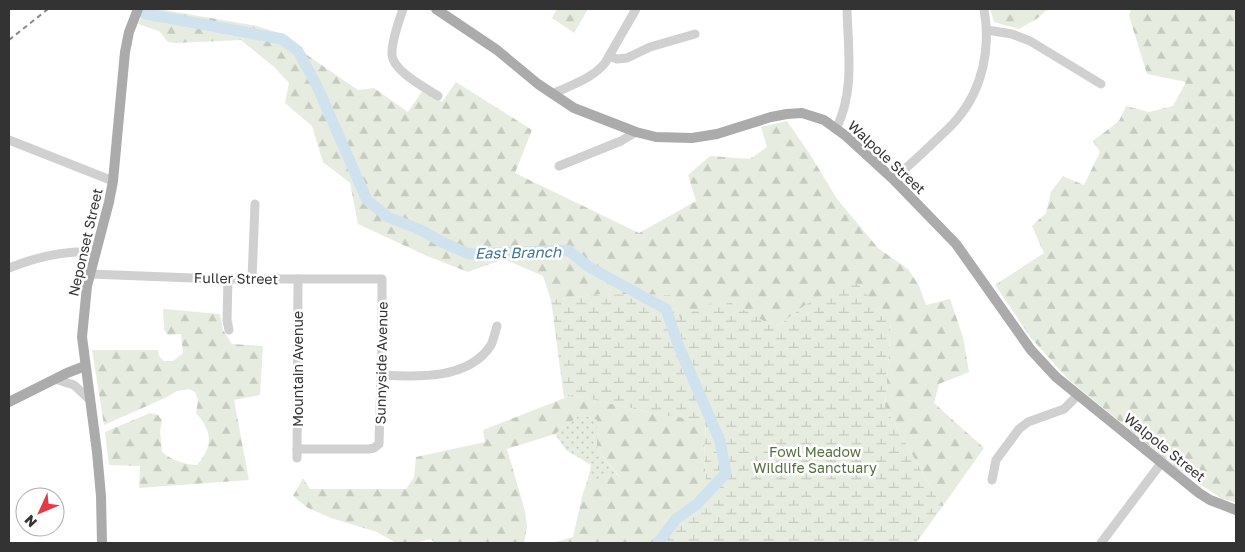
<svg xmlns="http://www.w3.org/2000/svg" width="1245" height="552" viewBox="0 0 1245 552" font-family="'Golos Text',sans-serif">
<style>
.grass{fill:url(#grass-dots)}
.forest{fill:url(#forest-firs)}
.wetland{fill:url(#wetland-marsh)}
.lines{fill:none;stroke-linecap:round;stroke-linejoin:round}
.river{stroke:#cfe2ee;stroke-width:11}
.minor{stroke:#d0d0d0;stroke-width:9}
.major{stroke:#ababab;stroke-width:10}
.rail{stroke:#888;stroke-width:2;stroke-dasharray:5 4;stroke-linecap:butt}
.labels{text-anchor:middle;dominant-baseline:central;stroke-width:5;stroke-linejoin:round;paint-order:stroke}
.street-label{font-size:14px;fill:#333;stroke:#fff}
.park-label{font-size:14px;fill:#56703f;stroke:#fff}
.water-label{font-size:15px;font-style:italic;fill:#3f7597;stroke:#fff}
</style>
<defs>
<pattern id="grass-dots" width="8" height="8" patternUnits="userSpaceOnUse" patternTransform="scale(1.25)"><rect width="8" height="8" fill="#e6ecdf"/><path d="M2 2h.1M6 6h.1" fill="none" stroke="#c6cbc0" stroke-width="1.8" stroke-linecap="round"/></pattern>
<pattern id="forest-firs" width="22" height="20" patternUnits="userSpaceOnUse" patternTransform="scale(1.25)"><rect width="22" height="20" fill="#e6ecdf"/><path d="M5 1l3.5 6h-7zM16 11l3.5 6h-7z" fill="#c6cbc0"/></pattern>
<pattern id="wetland-marsh" width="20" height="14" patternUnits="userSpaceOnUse" patternTransform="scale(1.25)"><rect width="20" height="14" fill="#e6ecdf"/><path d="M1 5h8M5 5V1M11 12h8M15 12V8" fill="none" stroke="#c6cbc0"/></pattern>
</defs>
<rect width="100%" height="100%" fill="#fff"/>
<path class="grass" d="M581,414l16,6v30l23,28 -19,-3 -2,7 -11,-3 3,-14 -25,-15 -11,-16z"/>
<g class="forest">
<path d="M144,9h14l99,17 28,9 22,20 51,35 16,-2 34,24 15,-22 19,12 14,-20 76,48 -17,43 124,60 57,-32 -8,-26 22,-19 40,3 17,-12 -6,-20 26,-6 24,35 26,43 41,49 30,21 11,17 7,19 24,-6 13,38 6,35 -30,12 -5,19 50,45 -42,59 -57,-100 6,-85 -79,-22 -34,26 -14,-5 -84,-3 -9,-23 -68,-1 -52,6 -8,-24 -39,-17 -36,13 -41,-16 -69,-32 -8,-41 -27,-21 -11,-36 -27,-23 4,-20 -15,-16 -33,-27 -66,3 -7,-1 -9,-11 -21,-7z"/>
<path d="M557,9h31l-14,24 -22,-15z"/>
<path d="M990,9h58l-10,9 -19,11 -25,-7z"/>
<path d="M1131,9h105v493l-14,-3 -43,-29 -111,-91 -37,-41 -36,-53 49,-32 -12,-27 14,-13 5,-21 12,-16 21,9 16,-33 -7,-11 26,-20 7,-15 23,6 24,-6 13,-24 -39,-8 -18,-58z"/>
<path d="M163,309l57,5 3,16 9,14 31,2 -3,49 -26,5 15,80 -110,8 1,-22 -31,-1 -4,-33 45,-19 8,2 4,5 -2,11 2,21c10,8 23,13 35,13 16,-19 16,-33 -1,-52l2,-13 -3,-8 -6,-3 -12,2 -12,7 -61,27 -12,-75h66l1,6 5,5h9l10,-8 -2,-19 -13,1 -4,-6z"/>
<path d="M572,395l72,16c20,9 44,2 62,13l-2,31 2,26 -1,14c-21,15 -41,22 -48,48h-105l21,-6 10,-44 5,-14 11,2 2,-6 19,2 -23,-27v-30l-16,-6 -26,20 -48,15 18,62 2,16 -3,16h-88l-6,-4 -16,4h-18l-19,-11 -46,-14 -23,-10 -15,-12 10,-18 7,11h96l8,-12 2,-20 69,-15 -2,-12z"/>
</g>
<path class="wetland" d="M856,282l35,40 -6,85 57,100 -26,36h-259c8,-26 27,-32 48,-48l1,-14 -2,-26 2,-30c-18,-12 -42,-5 -62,-14l-72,-16 -8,3 -13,-98 52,-6 68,1 9,23 42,-20 42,23 14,5 34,-26z"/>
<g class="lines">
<path class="river" d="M137,9l10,5 135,25 16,12 19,35 50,114 21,17 33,13 21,12 27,12 99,-4 21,17 77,42 13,38 41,94 6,32 -29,31 -21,15 -18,24"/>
<g class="minor">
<path d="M403,9c-4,12 -12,33 -11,46 1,16 34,33 46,41"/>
<path d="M987,30l25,4 18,7 71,43"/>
<path d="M609,56l8,3 10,-1 23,-11 45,-13"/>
<path d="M552,94c19,-9 40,-15 53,-31l31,-54"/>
<path d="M836,129c19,-37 12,-80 11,-120"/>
<path d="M9,140l104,41"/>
<path d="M559,166l62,-25 15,-9"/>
<path d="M893,179c13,-10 25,-22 37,-33 9,-9 20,-18 28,-28 25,-30 33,-71 26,-109"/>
<path d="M9,268c27,-11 57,-18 87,-16"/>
<path d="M90,274l128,5h164v67l-3,98 -5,4 -5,1h-72"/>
<path d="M228,279l-1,41 2,10"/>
<path d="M252,279l3,-75"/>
<path d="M381,375c35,2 88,5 110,-30 3,-6 4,-13 6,-19"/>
<path d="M55,379l19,6 16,15"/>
<path d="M297,458l1,-179"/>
<path d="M992,480l4,-20 23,-31 9,-7 36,-13 13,-13"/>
<path d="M1101,543l61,-81"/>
</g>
<g class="major">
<path d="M436,9l61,41 41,34 36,24 62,24 20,5 36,1 25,-4 54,-17 16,-3 15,-1 22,7 22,16 47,43 63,65 75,106 25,27 143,116 11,7 26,10"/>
<path d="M9,402l58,-29 18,-7"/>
<path d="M102,543l-1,-47 -4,-44 -15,-115 5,-51 22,-84 4,-21 12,-129 4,-20 9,-23"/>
</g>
<path class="rail" d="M9,40l39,-31"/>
</g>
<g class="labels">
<g class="street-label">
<text transform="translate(887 157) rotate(43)">Walpole Street</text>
<text transform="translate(85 242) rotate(-77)">Neponset Street</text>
<text transform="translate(236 278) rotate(1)">Fuller Street</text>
<text transform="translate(381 363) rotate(-89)">Sunnyside Avenue</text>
<text transform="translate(297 369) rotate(-90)">Mountain Avenue</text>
<text transform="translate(1165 447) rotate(39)">Walpole Street</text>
</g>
<g class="park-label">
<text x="815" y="451">Fowl Meadow<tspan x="815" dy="16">Wildlife Sanctuary</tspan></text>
</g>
<g class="water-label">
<text transform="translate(518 252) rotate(-1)">East Branch</text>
</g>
</g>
<rect width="1245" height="552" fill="none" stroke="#333333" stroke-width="20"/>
<g transform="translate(40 512) rotate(226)"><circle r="24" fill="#ffffff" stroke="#adadad"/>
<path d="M0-4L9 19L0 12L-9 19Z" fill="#e63946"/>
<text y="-8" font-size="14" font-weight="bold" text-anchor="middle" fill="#333333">N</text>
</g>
</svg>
